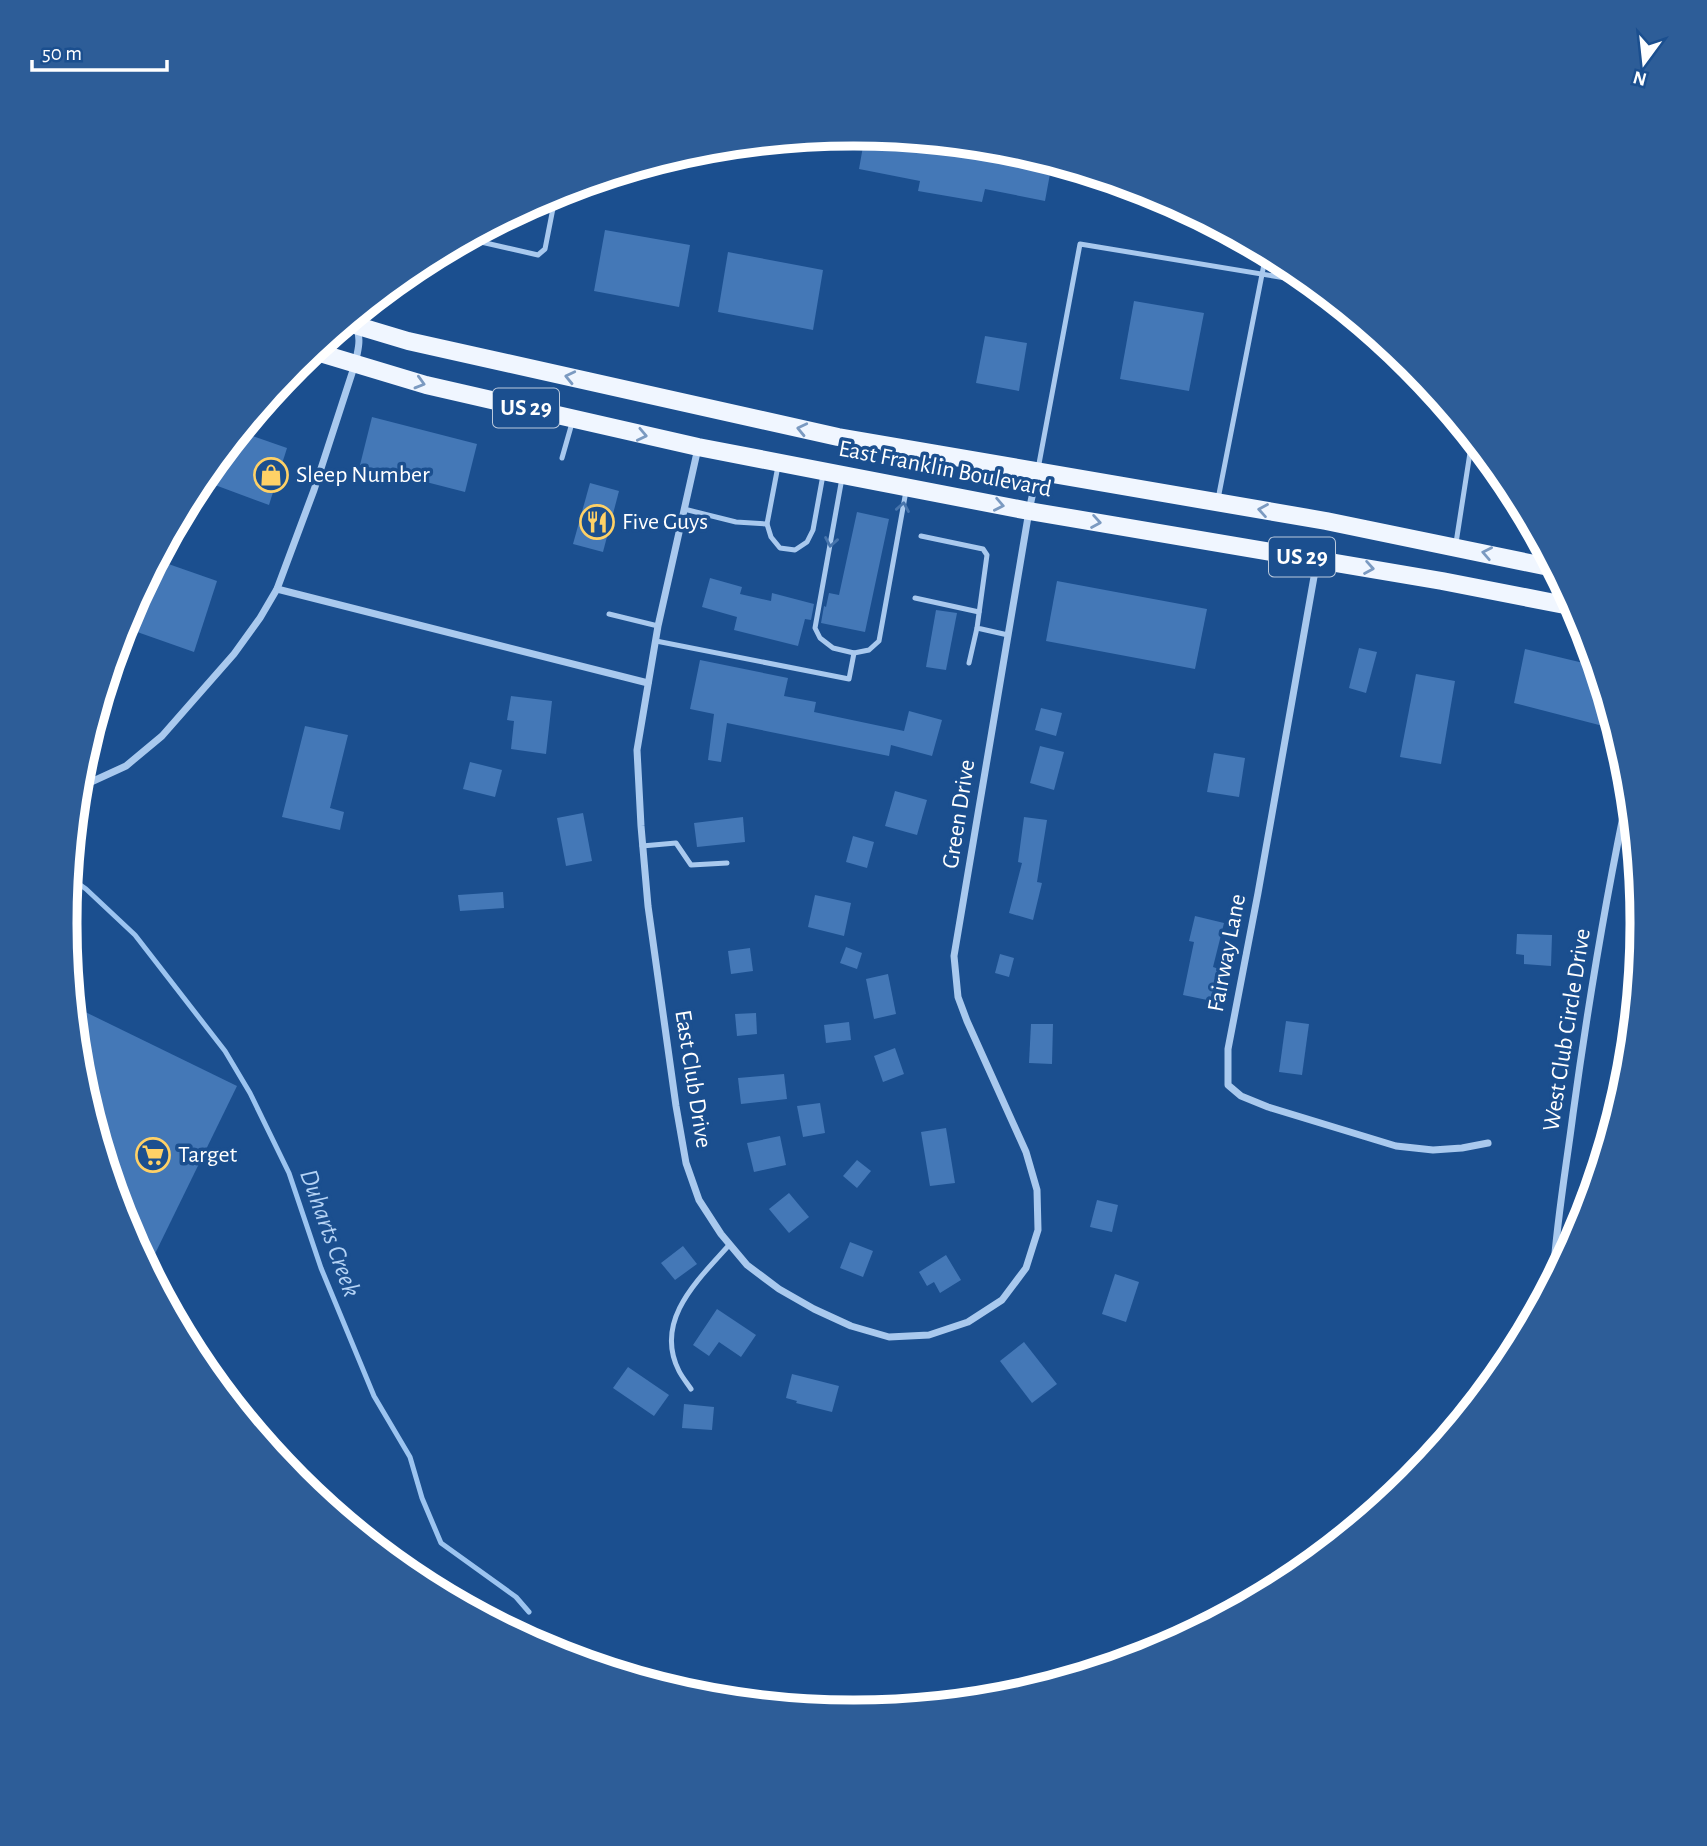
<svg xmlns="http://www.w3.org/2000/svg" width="1707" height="1846" viewBox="0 0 1707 1846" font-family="'Alegreya Sans',sans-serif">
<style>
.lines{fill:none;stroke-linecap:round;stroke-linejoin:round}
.stream{stroke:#9cc4f0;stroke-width:5}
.building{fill:#4478b7}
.service{stroke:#a9c9ee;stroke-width:5}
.minor{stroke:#a9c9ee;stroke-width:7}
.primary{stroke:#f0f6ff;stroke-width:18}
.oneway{stroke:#7b9ac1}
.oneway2{stroke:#4674ac}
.labels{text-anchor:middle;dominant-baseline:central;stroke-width:7;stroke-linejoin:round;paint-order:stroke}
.shield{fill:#1b4f8f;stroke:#bbcadd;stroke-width:2}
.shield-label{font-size:23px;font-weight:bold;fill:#fff}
.street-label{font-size:24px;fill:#fff;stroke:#1b4f8f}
.poi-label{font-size:24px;fill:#fff;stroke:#1b4f8f;text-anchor:start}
.water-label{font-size:26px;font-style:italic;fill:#b5d3f5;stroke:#1b4f8f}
.rim{fill:none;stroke:#fff;stroke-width:9}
</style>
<rect width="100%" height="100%" fill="#1b4f8f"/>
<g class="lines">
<path class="stream" d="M69,877l17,12 49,46 90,116 25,42 39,80 32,95 53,128 36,61 12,41 19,45 75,54 13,15"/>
</g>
<g class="building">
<path d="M865,135l143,14 44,14 -7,38 -60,-12 -3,13 -64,-11 2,-10 -61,-12z"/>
<path d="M605,230l85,15 -11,62 -85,-16z"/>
<path d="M728,252l95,18 -10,60 -95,-18z"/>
<path d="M1134,301l70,12 -15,78 -69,-12z"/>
<path d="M985,336l42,7 -8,48 -43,-8z"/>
<path d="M372,417l105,27 -12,48 -105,-27z"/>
<path d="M241,432l46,16 -18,57 -54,-20 14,-38z"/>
<path d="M590,483l29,8 -16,61 -30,-8z"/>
<path d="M857,512l32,7 -24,113 -44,-9 3,-17 2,1 3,-14 10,2z"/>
<path d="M157,560l60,21 -23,71 -71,-25z"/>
<path d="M710,578l32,9 -2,7 31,7 1,-8 42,11 -3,16 -6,-1 -7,27 -64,-16 3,-13 -35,-10z"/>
<path d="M1057,581l150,28 -12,60 -149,-28z"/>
<path d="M936,610l21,3 -11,57 -20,-3z"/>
<path d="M1359,648l18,4 -11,41 -17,-5z"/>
<path d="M1525,649l71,17 12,41 -5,19 -89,-23z"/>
<path d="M700,660l88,18 -4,18 32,6 -2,10 90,19 5,-20 33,9 -10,36 -41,-11 -2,11 -162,-33 -6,39 -13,-2 6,-46 -24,-5z"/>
<path d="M1416,674l39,7 -14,83 -41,-7z"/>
<path d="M511,696l41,5 -6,53 -35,-5 3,-28 -7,-1z"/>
<path d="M1041,708l21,5 -6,23 -21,-6z"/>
<path d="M305,726l43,9 -18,73 14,4 -4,18 -58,-13z"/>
<path d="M1040,746l24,6 -10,38 -24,-7z"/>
<path d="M1214,753l31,5 -6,39 -32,-5z"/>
<path d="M470,762l32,8 -7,27 -32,-8z"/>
<path d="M895,791l32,9 -10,35 -32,-9z"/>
<path d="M583,813l9,48 -26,5 -9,-48z"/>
<path d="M743,817l2,25 -48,5 -3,-24z"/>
<path d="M1024,817l23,3 -10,62 5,1 -9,37 -24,-7 13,-50 -4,-1z"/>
<path d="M853,836l21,6 -7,26 -21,-6z"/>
<path d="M503,892l1,16 -44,3 -2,-16z"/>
<path d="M815,895l36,8 -7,33 -36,-9z"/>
<path d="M1195,916l29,7 -11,44 6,2 -7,32 -29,-6 11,-53 -5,-1z"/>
<path d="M1517,934l35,1 -1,31 -27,-2v-9l-8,-1z"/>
<path d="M846,947l16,6 -5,16 -17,-6z"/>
<path d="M750,948l3,23 -22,3 -3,-23z"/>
<path d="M1000,954l14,4 -5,19 -14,-4z"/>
<path d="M888,974l8,40 -22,5 -8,-40z"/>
<path d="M73,1006l164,80 -89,182 -23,-44 -45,-148z"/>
<path d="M756,1013l1,21 -20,2 -2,-22z"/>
<path d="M1286,1021l23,3 -7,51 -23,-3z"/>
<path d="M849,1022l2,18 -25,3 -2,-18z"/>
<path d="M1031,1024h22l-1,40 -23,-1z"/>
<path d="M895,1048l9,26 -21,8 -9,-26z"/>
<path d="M784,1074l3,25 -46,5 -3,-26z"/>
<path d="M820,1103l5,30 -22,4 -6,-31z"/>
<path d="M946,1128l9,55 -25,3 -9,-54z"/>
<path d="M780,1136l6,29 -32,7 -7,-29z"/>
<path d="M857,1160l14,11 -14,17 -14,-12z"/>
<path d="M789,1193l20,24 -20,16 -20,-24z"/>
<path d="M1097,1200l21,5 -6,27 -22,-5z"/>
<path d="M850,1242l23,9 -10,26 -23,-9z"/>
<path d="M683,1246l14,18 -22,16 -14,-17z"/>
<path d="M946,1255l15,25 -21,13 -6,-11 -7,4 -8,-14z"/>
<path d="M1115,1274l24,8 -13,40 -24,-8z"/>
<path d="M717,1309l39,26 -15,22 -22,-15 -10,14 -16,-11z"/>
<path d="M1024,1342l33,42 -25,19 -32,-42z"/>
<path d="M628,1367l41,28 -15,21 -41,-28z"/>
<path d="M792,1374l47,12 -7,26 -36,-9 1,-2 -11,-3z"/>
<path d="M684,1404l30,3 -2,23 -30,-2z"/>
</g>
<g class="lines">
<g class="service">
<path d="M468,239l70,16 7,-6 11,-56"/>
<path d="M562,458l10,-35"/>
<path d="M778,466l-11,58 4,13 9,11 15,2 12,-8 6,-12 10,-55"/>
<path d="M1038,469l42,-225 230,38"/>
<path d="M842,478l-27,150 5,10 13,10 21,5 15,-3 10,-9 27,-150"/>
<path d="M1218,499l48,-245"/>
<path d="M684,509l52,13 31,2"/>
<path d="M921,536l62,13 4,6 -10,73 31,7"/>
<path d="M1456,543l16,-103"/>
<path d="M915,598l64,14"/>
<path d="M609,614l49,12"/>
<path d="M656,641l193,38 5,-26"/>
<path d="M969,663l8,-35"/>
<path d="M642,846l34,-3 15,22 36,-2"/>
<path d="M691,1389c-4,-6 -9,-12 -12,-18 -26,-51 20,-92 51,-127"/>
</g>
<g class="minor">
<path d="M698,448l-40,178 -21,124 4,76 7,80 28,200 10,57 13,37 22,34 26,31 32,24 35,20 37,17 38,11 40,-2 39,-13 34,-22 24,-32 12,-38 -1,-40 -11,-38 -59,-131 -9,-24 -4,-41 75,-445 8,-38"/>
<path d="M1317,560l-59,333 -30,156v36l13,11 27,11 128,39 37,4 29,-2 26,-5"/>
<path d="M277,589l371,94"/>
<path d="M78,788l48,-22 36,-30 72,-82 26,-36 17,-29 37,-99 41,-126c3,-14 6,-23 2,-37"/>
<path d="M1553,1279c3,-55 13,-110 20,-165 15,-109 33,-218 56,-326"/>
</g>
<g class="primary">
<path d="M348,323l60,18 430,96 488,84 228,47"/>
<path d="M313,351l113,34 272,62 331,64 413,70 133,26"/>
</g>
</g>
<defs><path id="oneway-chevron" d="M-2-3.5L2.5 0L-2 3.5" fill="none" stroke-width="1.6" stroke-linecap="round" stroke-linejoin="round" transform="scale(1.75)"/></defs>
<g class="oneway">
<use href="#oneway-chevron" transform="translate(570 377) rotate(-167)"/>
<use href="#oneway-chevron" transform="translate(420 383) rotate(16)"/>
<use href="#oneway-chevron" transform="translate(802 429) rotate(-167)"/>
<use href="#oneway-chevron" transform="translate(642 435) rotate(12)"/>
<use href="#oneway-chevron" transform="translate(999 505) rotate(11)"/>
<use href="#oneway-chevron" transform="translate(1263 510) rotate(-170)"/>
<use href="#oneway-chevron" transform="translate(1096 522) rotate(10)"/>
<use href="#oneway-chevron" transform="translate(1487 553) rotate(-169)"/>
<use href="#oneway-chevron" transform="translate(1369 568) rotate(10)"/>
</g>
<g class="oneway2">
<use href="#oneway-chevron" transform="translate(903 507) rotate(-80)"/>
<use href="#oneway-chevron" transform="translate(831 542) rotate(100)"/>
</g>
<defs>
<g id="shop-ring" transform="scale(1.75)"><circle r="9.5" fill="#1b4f8f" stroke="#ffd166" stroke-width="1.5"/><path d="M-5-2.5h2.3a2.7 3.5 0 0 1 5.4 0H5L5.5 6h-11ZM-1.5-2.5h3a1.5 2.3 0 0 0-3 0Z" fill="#ffd166"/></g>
<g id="restaurant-ring" transform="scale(1.75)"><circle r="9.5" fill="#1b4f8f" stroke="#ffd166" stroke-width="1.5"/><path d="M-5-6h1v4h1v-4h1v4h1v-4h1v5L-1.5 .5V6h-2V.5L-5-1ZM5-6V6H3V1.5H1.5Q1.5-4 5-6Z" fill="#ffd166"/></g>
<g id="supermarket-ring" transform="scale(1.75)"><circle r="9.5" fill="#1b4f8f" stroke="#ffd166" stroke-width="1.5"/><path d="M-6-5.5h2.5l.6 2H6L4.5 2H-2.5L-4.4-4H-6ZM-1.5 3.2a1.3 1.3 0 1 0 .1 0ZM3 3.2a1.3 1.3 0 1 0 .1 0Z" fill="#ffd166"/></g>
</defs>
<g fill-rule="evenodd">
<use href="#shop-ring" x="271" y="475"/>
<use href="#restaurant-ring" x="597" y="522"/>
<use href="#supermarket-ring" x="153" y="1155"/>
</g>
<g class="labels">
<g class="shield">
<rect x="493" y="388.5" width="66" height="39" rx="5"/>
<rect x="1269" y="537.5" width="66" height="39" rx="5"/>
</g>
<g class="shield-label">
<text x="526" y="408">US 29</text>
<text x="1302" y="557">US 29</text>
</g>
<g class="street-label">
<text transform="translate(945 469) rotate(11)">East Franklin Boulevard</text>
<text transform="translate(959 814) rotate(-81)">Green Drive</text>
<text transform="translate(1227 953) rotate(-79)">Fairway Lane</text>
<text transform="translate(1567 1030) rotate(-81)">West Club Circle Drive</text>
<text transform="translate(693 1079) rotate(81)">East Club Drive</text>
</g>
<g class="poi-label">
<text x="296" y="475">Sleep Number</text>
<text x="622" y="522">Five Guys</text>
<text x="178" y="1155">Target</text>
</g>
<g class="water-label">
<text transform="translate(330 1233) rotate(70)">Duharts Creek</text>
</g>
</g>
<path d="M0 0H1707V1846H0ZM853 146H854A776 776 0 0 1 1630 922V924A776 776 0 0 1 854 1700H853A776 776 0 0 1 77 924V922A776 776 0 0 1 853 146Z" fill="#2d5d98" fill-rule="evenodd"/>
<path class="rim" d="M853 146H854A776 776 0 0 1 1630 922V924A776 776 0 0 1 854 1700H853A776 776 0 0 1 77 924V922A776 776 0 0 1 853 146Z"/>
<g transform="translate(1644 63) rotate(195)" stroke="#1b4f8f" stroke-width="5" paint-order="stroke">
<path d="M0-5L12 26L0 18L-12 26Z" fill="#ffffff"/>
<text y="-10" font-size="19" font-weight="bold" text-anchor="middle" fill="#ffffff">N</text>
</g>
<path d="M32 60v10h135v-10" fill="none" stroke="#ffffff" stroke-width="3.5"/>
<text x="42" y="60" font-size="21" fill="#ffffff" stroke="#1b4f8f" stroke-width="5" paint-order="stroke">50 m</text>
</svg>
